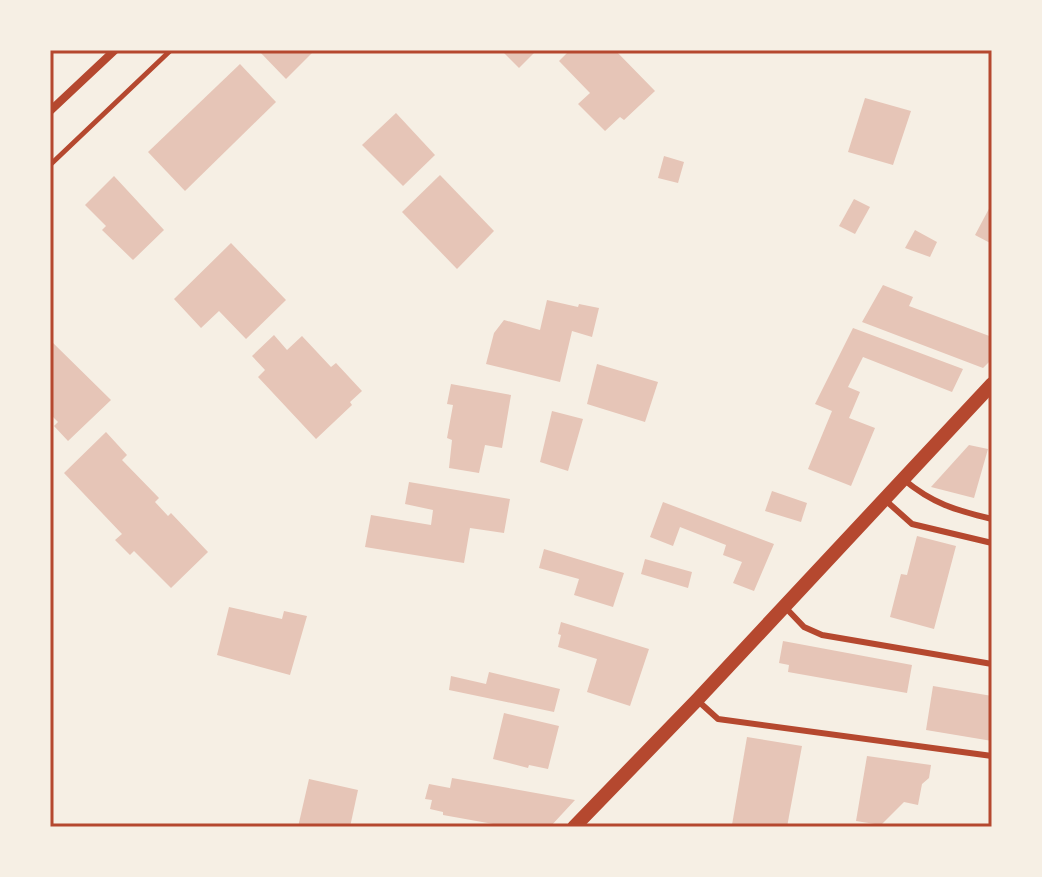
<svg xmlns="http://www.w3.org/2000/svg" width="1042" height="877" viewBox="0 0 1042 877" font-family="Raleway,sans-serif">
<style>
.building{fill:#e6c5b7}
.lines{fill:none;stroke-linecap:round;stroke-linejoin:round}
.path{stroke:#b5482f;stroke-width:5}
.service{stroke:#b5482f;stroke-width:6}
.minor{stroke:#b5482f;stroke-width:8}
.tertiary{stroke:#b5482f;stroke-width:14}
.neatline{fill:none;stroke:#b5482f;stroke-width:3}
</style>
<rect width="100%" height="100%" fill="#f6efe4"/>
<g class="building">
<path d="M258,50h57l-29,29z"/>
<path d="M501,50h36l-18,18z"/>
<path d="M570,50h45l40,41 -31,29 -4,-3 -15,14 -27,-27 12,-11 -31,-32z"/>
<path d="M240,64l36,38 -91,89 -37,-39z"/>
<path d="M865,98l46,13 -18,54 -45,-13z"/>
<path d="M396,113l39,42 -32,31 -41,-41z"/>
<path d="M664,156l20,6 -6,21 -20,-5z"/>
<path d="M440,175l54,56 -37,38 -55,-57z"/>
<path d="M114,176l50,54 -31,30 -31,-30 4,-4 -21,-21z"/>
<path d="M854,199l16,8 -15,27 -16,-8z"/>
<path d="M992,203v41l-17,-9z"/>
<path d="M915,230l22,12 -7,15 -25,-9z"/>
<path d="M231,243l55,57 -40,39 -27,-28 -18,17 -27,-29z"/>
<path d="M883,285l30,12 -4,9 83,31v22l-9,9 -121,-46z"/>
<path d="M547,300l31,7 1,-3 20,4 -7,29 -20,-6 -12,51 -74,-18 8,-31 10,-13 36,10z"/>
<path d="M853,328l110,41 -11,23 -89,-35 -15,30 12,5 -11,26 26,10 -24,58 -43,-17 24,-58 -17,-7z"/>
<path d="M274,335l13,15 15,-14 29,31 5,-4 26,28 -12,11 2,3 -36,34 -58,-62 7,-7 -13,-14z"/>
<path d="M50,340l61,60 -43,41 -14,-15 4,-4 -8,-8z"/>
<path d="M597,364l61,18 -13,40 -58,-18z"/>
<path d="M451,384l60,11 -9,53 -17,-3 -6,28 -30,-5 3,-28 -5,-2 6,-33 -6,-1z"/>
<path d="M552,411l31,8 -15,52 -28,-9z"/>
<path d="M106,432l21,23 -5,5 37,38 -4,4 13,14 3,-3 37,39 -37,36 -37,-37 -4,4 -15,-15 7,-6 -58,-61z"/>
<path d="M969,445l19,4 -14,49 -43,-11z"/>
<path d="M409,482l101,17 -6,34 -34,-5 -6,35 -99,-16 6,-32 60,10 2,-15 -28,-6z"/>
<path d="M772,491l35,12 -6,19 -36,-11z"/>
<path d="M663,502l111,42 -20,47 -21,-8 9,-21 -19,-7 3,-10 -46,-18 -7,19 -23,-9z"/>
<path d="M917,536l39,10 -22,83 -44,-12 11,-43 6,1z"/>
<path d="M544,549l80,24 -11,34 -39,-12 5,-16 -40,-11z"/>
<path d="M645,559l47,13 -4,16 -47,-14z"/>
<path d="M229,607l53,12 2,-8 23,5 -17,59 -73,-20z"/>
<path d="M561,622l88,27 -19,57 -43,-14 10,-33 -39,-12 3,-12 -3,-1z"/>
<path d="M783,641l129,24 -5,28 -119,-21 1,-7 -10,-2z"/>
<path d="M489,672l71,17 -6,23 -105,-22 2,-14 35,8z"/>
<path d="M933,686l59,10v45l-66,-11z"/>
<path d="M504,713l55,13 -11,43 -19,-4 -1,3 -35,-9z"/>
<path d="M747,737l55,9 -15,81 -55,-2z"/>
<path d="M867,756l64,9 -2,13 -7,6 -4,21 -14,-3 -23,23 -25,-4z"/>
<path d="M452,778l123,22 -25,27h-40l-67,-12v-3l-13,-3 2,-9 -7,-1 4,-15 21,4z"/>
<path d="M309,779l49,11 -8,37h-52z"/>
</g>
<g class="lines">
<path class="path" d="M50,165l121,-115"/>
<g class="service">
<path d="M903,479c30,25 52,31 89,40"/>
<path d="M884,499l28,25 80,19"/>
<path d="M784,606l20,21 18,8 170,29"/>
<path d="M697,700l21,19 274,37"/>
</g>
<path class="minor" d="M50,111l65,-61"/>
<path class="tertiary" d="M574,827l123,-127 295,-316"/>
</g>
<rect width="1042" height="877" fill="none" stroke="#f6efe4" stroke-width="104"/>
<rect x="52" y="52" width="938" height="773" class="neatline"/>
</svg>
